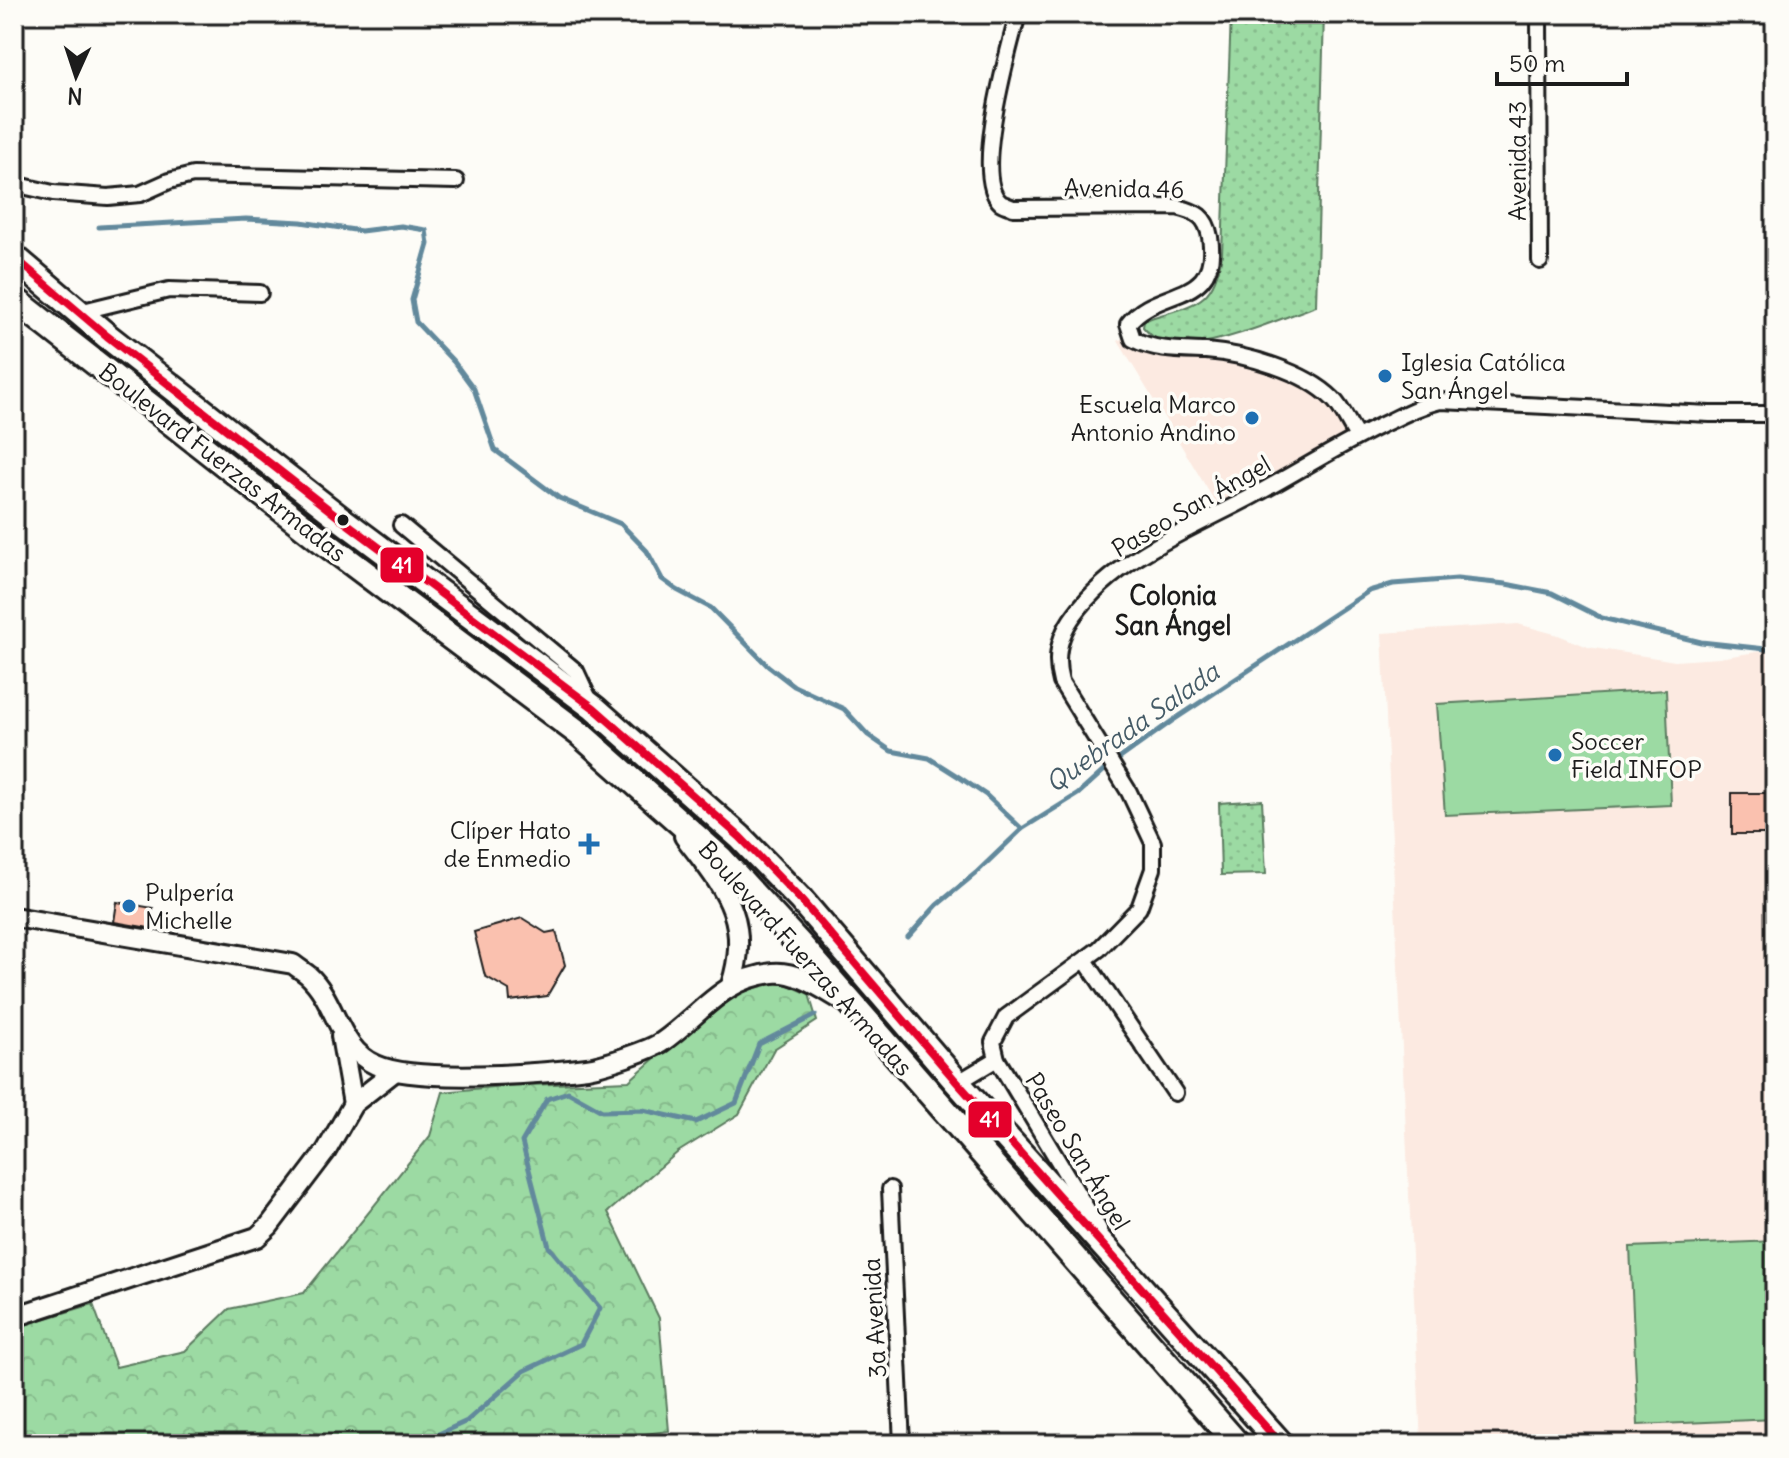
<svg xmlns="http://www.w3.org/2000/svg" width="1789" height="1458" viewBox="0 0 1789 1458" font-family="Delius,sans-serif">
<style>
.built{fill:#fceae1}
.forest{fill:url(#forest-crowns);stroke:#5c7b60;stroke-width:2}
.park{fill:url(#park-dots);stroke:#5c7b60;stroke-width:2}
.pitch{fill:#9cdaa3;stroke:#5c7b60;stroke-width:2}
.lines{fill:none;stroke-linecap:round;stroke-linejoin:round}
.stream{stroke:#62899c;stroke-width:5}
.building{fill:#fac1af;stroke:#1c1c1c;stroke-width:2}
.minor-casing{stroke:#1c1c1c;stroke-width:20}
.tertiary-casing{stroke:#1c1c1c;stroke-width:24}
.trunk-casing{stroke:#1c1c1c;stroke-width:30}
.minor{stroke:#fdfcf7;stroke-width:14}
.tertiary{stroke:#fdfcf7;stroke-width:18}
.trunk{stroke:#fdfcf7;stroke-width:24}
.bus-1-casing{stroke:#fdfcf7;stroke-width:14}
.bus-1{stroke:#e4002b;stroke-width:8}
.poi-dot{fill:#1f6fb2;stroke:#fdfcf7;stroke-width:3}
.bus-dot{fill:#1c1c1c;stroke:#fdfcf7;stroke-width:3}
.labels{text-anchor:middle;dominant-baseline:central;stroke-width:7;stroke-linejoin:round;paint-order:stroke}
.street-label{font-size:24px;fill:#1c1c1c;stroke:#fdfcf7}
.poi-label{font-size:24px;fill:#1c1c1c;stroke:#fdfcf7;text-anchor:start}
.neighbourhood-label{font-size:26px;font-weight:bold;fill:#1c1c1c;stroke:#fdfcf7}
.water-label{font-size:26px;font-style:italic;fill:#455b67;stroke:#fdfcf7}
.line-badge{stroke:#fdfcf7;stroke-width:3}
.badge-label{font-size:22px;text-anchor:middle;font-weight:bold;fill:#fff}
</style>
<defs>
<pattern id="forest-crowns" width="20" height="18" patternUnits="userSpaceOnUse" patternTransform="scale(2)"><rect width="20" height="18" fill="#9cdaa3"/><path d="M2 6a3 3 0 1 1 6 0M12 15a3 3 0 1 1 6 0" fill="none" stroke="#86ba8c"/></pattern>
<pattern id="park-dots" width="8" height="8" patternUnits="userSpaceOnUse" patternTransform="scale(2)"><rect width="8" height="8" fill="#9cdaa3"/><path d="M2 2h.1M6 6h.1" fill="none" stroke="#86ba8c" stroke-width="1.8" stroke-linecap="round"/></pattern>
</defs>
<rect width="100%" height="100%" fill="#fdfcf7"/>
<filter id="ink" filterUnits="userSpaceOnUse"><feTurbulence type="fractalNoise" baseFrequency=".0125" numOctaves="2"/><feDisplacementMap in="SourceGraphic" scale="16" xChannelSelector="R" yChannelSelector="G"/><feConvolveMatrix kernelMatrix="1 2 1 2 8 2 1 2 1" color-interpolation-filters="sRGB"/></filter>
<g filter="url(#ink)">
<g class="built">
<path d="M1127,335l126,27 56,25 22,17 18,28 -132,73 -99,-164z"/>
<path d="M1518,624l40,11 30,12 87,14 44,-3 56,-9v795h-354l-39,-811z"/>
</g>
<path class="forest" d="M780,981l29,13 8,27 -43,28 -35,65 -61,38 -70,60 51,106 10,113 -106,13h-549v-116l79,-24 23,63 69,-16 44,-42 75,-16 126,-157 13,-44 60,-6 126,-5 27,-24 83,-64z"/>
<g class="park">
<path d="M1231,14h93l-8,292c-37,13 -117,49 -153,36 -8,-3 -15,-9 -20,-15l1,-6 7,-3c44,-14 63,-13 71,-64z"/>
<path d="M1262,800l4,74 -45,1 -2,-72z"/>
</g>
<g class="pitch">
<path d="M1666,690l5,115 -226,10 -8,-111z"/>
<path d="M1775,1241v178l-137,6 -8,-178z"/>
</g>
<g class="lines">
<g class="stream">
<path d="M99,227l147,-8 55,3 60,9 40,-5 25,4 2,14 -16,56 4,22 38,40 20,27 21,61 64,48 62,26 26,27 15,28 15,11 34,18 57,58 26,20 50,23 24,26 23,16 38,7 30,19 27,18 36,34"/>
<path d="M908,937l29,-32 39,-32 46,-44 56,-35 31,-28 63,-45 197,-130 24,-7 64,-5 49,5 46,9 50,25 99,24 74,8"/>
<path d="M311,1444l20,-4 20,4"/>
<path d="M417,1444l50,-23 57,-50 57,-27 19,-36 -51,-61 -27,-105 25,-43 21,-7 34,19 41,-1 53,12 40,-19 23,-59 56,-29"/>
</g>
</g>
<g class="building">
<rect x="1732" y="793" width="35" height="41"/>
<path d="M117,902l36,6 -4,20 -35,-6z"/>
<path d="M522,918l24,15 10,-2 9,34 -18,31 -37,5 -1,-11 -24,-14 -11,-44z"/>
</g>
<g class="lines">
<g class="minor-casing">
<g id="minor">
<path d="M1018,14c-9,34 -47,165 -17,189 1,1 11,4 12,5l164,-1c20,5 29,9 33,30 11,69 -54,49 -82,87l5,15c22,12 48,11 73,12 39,3 99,20 127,48 10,10 16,26 24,37"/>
<path d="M1539,14l1,247"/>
<path d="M14,184l39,9 55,4 32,-3 29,-13 24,-6 263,6"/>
<path d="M79,312l90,-22 91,3"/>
<path d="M401,525l175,146 14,30"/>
<path d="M1085,960l90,133"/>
<path d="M957,1083l40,-24"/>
<path d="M890,1189l12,255"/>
<path d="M1099,1229l-102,-170 -4,-17 13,-25 93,-68 40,-41 14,-39v-26l-24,-51 -68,-110c-7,-25 -2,-47 14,-68 42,-57 116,-85 176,-117 47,-25 91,-54 139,-76 17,-8 32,-16 51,-20l269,13h65"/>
</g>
</g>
<g class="tertiary-casing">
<g id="tertiary">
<path d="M684,836c38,51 69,81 47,149"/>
<path d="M14,917l279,47c5,4 10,7 15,11 29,26 29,73 68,90 39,18 165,9 211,3 15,-2 63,-18 75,-26 39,-27 59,-63 111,-69 24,-3 52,18 72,29"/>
<path d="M341,1036l12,68"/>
<path d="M14,1317l243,-80 12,-11 57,-75 27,-47 41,-32"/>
</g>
</g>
<g class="trunk-casing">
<g id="trunk">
<path d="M14,257l93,79 234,183 253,189 146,129 61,63 154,180 326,364"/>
<path d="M14,299l311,244 255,191 140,124 81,88 436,498"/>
</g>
</g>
<use href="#minor" class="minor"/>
<use href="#tertiary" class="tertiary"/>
<use href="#trunk" class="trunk"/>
<g class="bus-1-casing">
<path id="bus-1" d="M14,257l93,79 234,183 253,189 146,129 61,63 154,180 326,364"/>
</g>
<use href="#bus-1" class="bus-1"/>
</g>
</g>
<g class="poi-dot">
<circle cx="1385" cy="376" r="8"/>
<circle cx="1252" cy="418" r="8"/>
<circle cx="1555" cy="755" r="8"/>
<path d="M585 832h8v8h8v8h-8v8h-8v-8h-8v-8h8z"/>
<circle cx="129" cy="906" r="8"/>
</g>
<circle class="bus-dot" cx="343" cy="520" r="7"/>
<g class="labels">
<g class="street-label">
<text transform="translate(1517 161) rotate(-90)">Avenida 43</text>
<text transform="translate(1124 188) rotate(1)">Avenida 46</text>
<text transform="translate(223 462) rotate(38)">Boulevard Fuerzas Armadas</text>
<text transform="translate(1191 506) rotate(-30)">Paseo San Ángel</text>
<text transform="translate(806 958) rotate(48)">Boulevard Fuerzas Armadas</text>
<text transform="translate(1078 1151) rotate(59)">Paseo San Ángel</text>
<text transform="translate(874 1318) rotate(-93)">3a Avenida</text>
</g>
<g class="poi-label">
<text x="1401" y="362">Iglesia Católica<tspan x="1401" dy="28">San Ángel</tspan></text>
<text x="1236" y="404" text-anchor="end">Escuela Marco<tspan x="1236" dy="28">Antonio Andino</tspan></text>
<text x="1571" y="741">Soccer<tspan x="1571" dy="28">Field INFOP</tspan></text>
<text x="571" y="830" text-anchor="end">Clíper Hato<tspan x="571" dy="28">de Enmedio</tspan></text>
<text x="145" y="892">Pulpería<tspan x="145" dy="28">Michelle</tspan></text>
</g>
<g class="neighbourhood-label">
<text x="1173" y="595">Colonia<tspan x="1173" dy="30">San Ángel</tspan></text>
</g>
<g class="water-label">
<text transform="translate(1132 727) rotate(-35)">Quebrada Salada</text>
</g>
</g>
<g class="line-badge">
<rect x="379" y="546" width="46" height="38" rx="8" fill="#e4002b"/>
<rect x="967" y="1100" width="46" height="39" rx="8" fill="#e4002b"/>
</g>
<g class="badge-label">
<text x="402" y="573">41</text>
<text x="990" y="1127">41</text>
</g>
<rect width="1789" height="1458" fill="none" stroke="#fdfcf7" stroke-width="48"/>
<rect x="24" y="24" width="1741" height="1410" fill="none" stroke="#1c1c1c" stroke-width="3" filter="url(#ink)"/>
<g transform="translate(76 76) rotate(183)" stroke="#fdfcf7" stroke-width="6" paint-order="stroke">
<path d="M0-6L14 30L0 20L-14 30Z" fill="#1c1c1c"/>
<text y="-12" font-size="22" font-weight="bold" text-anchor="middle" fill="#1c1c1c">N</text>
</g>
<path d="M1497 72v12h130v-12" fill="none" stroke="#1c1c1c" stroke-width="4"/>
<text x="1509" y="72" font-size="24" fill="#1c1c1c" stroke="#fdfcf7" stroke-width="6" paint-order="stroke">50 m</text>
</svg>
